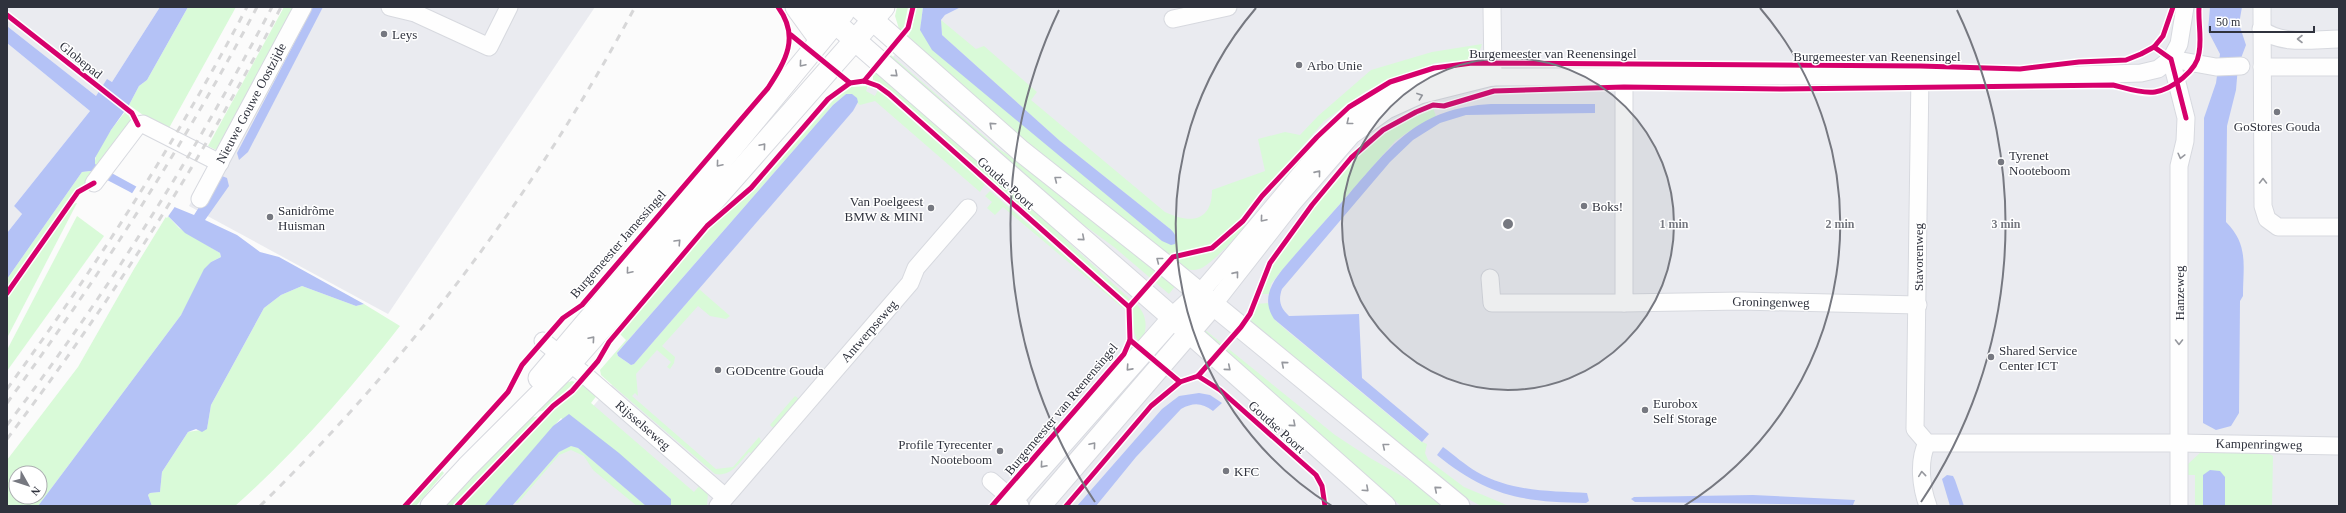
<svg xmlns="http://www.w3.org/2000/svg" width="2346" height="513" viewBox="0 0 2346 513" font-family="'Times New Roman',serif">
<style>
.built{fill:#eaebf0}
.green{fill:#d9fad8;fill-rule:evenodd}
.water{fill:#b4c2f6}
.pier{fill:#fbfbfb}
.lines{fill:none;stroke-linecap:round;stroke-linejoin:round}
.minor-casing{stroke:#d7d9df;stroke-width:19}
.major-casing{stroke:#d7d9df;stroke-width:23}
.minor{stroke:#fefefe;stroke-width:17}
.major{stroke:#fefefe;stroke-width:21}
.rail{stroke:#d7d7d8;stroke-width:3;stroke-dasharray:7 7;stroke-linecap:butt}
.cycleway-casing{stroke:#fff;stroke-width:8}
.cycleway{stroke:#d6006c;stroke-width:5}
.oneway{stroke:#96989e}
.ring{fill:none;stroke:#767880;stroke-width:2}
.poi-dot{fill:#767880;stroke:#fff;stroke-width:1.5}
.labels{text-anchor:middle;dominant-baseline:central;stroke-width:3;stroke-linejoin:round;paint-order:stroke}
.poi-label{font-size:13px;fill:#2f323d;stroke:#fff;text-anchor:start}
.street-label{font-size:13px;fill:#2f323d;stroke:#fff}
.centre{fill:#767880;stroke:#fff;stroke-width:2}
.ring-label{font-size:12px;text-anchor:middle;font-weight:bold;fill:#767880;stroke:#fff;stroke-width:3;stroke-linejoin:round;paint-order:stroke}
</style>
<rect width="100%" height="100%" fill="#fbfbfb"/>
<g class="built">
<path d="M7,7h153l-48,75 -4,-2 -12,16 -89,-70z"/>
<path d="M294,7h301l-207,307 -199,-108z"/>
<path d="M961,7h1378v499h-1832l353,-409 60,-73 21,-4 4,-5z"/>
<path d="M7,43l83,68 -76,95 8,8 -15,19z"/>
</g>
<g class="green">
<path d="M188,7h48l-67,121 -12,-3 -28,-20 10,-19 8,-6z"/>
<path d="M284,7h17l-83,144 -10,-5z"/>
<path d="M897,7h11l-4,20 -4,5 -5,-16z"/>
<path d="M916,7h7l-3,23 155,138 87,73 7,-13 -109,-87 -118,-106 -1,-15 35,29 8,-3 53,46 -6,8 134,112c25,12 47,10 47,-22l53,-19 -7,-32 27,-7 15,3 18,-19 53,-46 61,-18 50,-8 -5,15 -42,4 -48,18 -21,10 -42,30 -88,104 -31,23 -31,4 -6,5 -147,-119 -115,-99 6,-10z"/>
<path d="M891,55l108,94 61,39 116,97 -7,9 -55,-47 -63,-46 -163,-143z"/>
<path d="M877,70l167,144 23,27 65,60 -2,2 -257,-223v-5z"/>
<path d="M868,86l-2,5 9,5 3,-6 107,94 -5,8 -105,-91 -15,4 -14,-11 -13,11 -216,248 1,3 13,9 3,-1 65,-75 31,27 -4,3 -16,-3 -12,-10 -36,40 13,11 -1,6 -4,6 -3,-2 4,-5 -14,-12 -21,24 2,22 -3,-3 -3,3 84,73 17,-2 26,-30 3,5 -10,12 -3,-2c-10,11 -18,25 -34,22l-104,-90 -10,-9 -1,-5 26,-30 -6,-6 91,-107 47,-42 79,-89 14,-9z"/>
<path d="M1433,108l3,8 -22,12 -19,13 -113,129 -11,14 -2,10h-9l15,-35 45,-60 41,-48 33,-24z"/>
<path d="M125,112l4,3 3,7 -31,46 -6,-4c-1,-15 21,-40 30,-52z"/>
<path d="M90,171l5,4 -20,18 -68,97v-11l75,-107z"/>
<path d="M990,191l135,117 -1,1 -121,-102 -8,8 -8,-7 5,-6 -7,-6z"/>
<path d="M76,203h1l-70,135v-39l65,-94z"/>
<path d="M167,215l12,13 41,25 1,4 -10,5 -30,53 -143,191h-31v-46l71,-93 56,-98zM16,473h24v24h-24z"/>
<path d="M77,216l27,20 -97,135v-21z"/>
<path d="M1247,220c0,8 -38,47 -48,49 -10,3 -18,-2 -27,-7l4,-3 33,-6z"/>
<path d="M302,286l54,20 8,-2 36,22c-50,64 -104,126 -165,180h-83l-4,-11 2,-2 10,-1 2,-20 26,-40 19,-3 4,-24 53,-97 17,-13z"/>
<path d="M1268,303l6,16 12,11 134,111 7,3 -2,9 3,7 36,27 45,19h-28l-22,-12 -211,-169 4,-6 4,-15z"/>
<path d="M1136,304c12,11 12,27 4,40 -7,-8 -13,-32 -4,-40z"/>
<path d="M1204,329l131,106 35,23 51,29 25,19h-45l-200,-172z"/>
<path d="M572,381l3,1 -29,28 -19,4 35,-30z"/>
<path d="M583,383l15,11 -7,9 103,89 7,-8 7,8 -1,14h-36v-7l-110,-81 -77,88h-23l91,-97 22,-16z"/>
<path d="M795,396l4,3 -25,30 -4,-4z"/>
<path d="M540,416l-86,90h-12l87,-88z"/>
<path d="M571,446l7,2 68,58h-9l-44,-36 -9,-14 -13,-6 -12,5 -41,48h-3l44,-51z"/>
<path d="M2266,452l7,4 -1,50h-47v-29l-22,-2v31h-8v-31h-8l1,-11 12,-11z"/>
<path d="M442,471l2,2 -28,33h-7z"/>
</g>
<g class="water">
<path d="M160,7h28l-41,73 -8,6 -10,19 -18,25 -16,28v6l77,42 22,9 23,-36 5,-3 5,2 2,8 -24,34 32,15 23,17 19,5 85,47 -8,2 -54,-20 -21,9 -17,13 -53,97 -4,24 -5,3 -6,-3 -8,3 -26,40 -2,20 -10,1 -2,2 4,11h-114l143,-191 23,-46 7,-7 10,-5 -1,-4 -35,-20 -18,-18 -37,-23 -40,-21 -8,1 -75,107v-46l15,-19 -8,-8 76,-95 -83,-68v-17l89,70 11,-17 5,3z"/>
<path d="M313,7h10l-75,145 -9,8 -2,-7z"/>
<path d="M923,7h38l-16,8 -4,5 1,15 118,106 109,87c6,5 8,8 6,16l-4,1 -9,-4 -230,-191 -12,-20z"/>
<path d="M2210,7h32l-3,17 7,21 -8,21 -2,24 -9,36 -1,96c23,23 17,44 17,74l-3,5 -1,112 -8,13 -15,4 -13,-7 1,-305 12,-35 4,-29 -12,-23z"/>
<path d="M846,94h6l5,4 1,4 -5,9 -219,253 -3,1 -13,-9 -1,-3 216,-248z"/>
<path d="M1491,104h104v9l-129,2 -26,8 -27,17 -23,22 -108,127c-4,11 -2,19 7,27l70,-2 3,64 67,56 -7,8 -148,-123c-12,-18 -4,-34 8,-49 22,-26 45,-51 67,-76 43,-50 70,-86 142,-90z"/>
<path d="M1199,393l11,2 12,8 -9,8c-11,-8 -19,-9 -32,-2l-45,48 -40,49h-19l85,-97 17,-13z"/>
<path d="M569,414l50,39 52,46v7h-25l-68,-58 -7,-2 -12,6 -47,54h-28l69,-80z"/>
<path d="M1443,447c11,8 22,18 34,25 35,20 74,19 110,21l2,8 -3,2c-64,-1 -99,-7 -149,-48z"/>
<path d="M2210,470l10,1 5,6v29h-22v-31z"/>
<path d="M1947,475l6,1 2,4 9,26h-14l-8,-27z"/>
<path d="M1753,495l102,5 -2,5 -218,-3 -4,-3 3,-2z"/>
</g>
<path class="pier" d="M138,184l38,21 -9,13 -36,-23z"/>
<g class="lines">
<g class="minor-casing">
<g id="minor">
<path d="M390,7l25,6 74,34 20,-40"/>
<path d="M1492,7l1,70"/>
<path d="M2262,7l1,199 4,13 11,8h61"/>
<path d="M1173,19l55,-12"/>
<path d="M2261,29c21,17 53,10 78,10"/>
<path d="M2171,59l45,8 25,-1"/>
<path d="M2262,67h77"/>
<path d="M1920,74l-5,355 12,14h252l160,3"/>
<path d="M1624,75v228l117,-2 177,4"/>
<path d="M94,183l44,-58 5,-1 77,39"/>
<path d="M200,199l103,-192"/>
<path d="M1490,278l2,25h132"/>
<path d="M1199,294c27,-31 53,-62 79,-93 45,-54 83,-105 155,-123 27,-6 33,-8 60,-1l585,-2 63,-2 17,-4 13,-10"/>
<path d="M1213,305l79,-101 60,-69 35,-25 33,-15 72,-18"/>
<path d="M543,341l43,35 139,121"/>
<path d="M1927,443c-9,18 -6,44 1,63"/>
<path d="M991,481l29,25"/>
<path d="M718,506l192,-223 6,-15 52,-60"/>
<path d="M2179,506v-340l6,-25 1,-23 -15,-59 8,-15 6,-37"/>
</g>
</g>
<g class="major-casing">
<g id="major">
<path d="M796,7l24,33"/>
<path d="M817,7l356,311 212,188"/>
<path d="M858,7l163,144 144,114 294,241"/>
<path d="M539,378l134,-158 171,-208"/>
<path d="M431,506l36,-39 104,-104 313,-356"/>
<path d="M1007,506l166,-188 26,-24"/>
<path d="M1040,506l173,-201"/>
</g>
</g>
<use href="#minor" class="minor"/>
<use href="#major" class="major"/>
<g class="rail">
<path d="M7,389c89,-122 170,-249 240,-382"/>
<path d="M7,403c92,-126 177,-258 250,-396"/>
<path d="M7,425c100,-131 188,-272 265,-418"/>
<path d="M7,439c103,-136 196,-280 274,-432"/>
<path d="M260,506c150,-147 276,-314 375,-499"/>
</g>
<g class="cycleway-casing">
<g id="cycleway">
<path d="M7,15l125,98 6,12"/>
<path d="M791,35l59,48"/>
<path d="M2154,47l17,12 15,59"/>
<path d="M864,81l14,5 11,8 240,213"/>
<path d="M864,81l44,-53 5,-21"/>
<path d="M7,293l71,-101 16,-9"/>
<path d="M1130,340l50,42"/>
<path d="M1198,376l22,14 96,85 6,11 3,20"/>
<path d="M405,506l103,-114 14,-27 41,-47 19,-13 186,-217c18,-28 32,-51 10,-81"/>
<path d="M457,506l96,-100 19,-15 26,-30 11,-19 98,-116 44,-38 77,-89 22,-16 14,-2"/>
<path d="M992,506l132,-152 6,-14 -1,-33 44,-50 39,-9 31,-27 19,-25 55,-59 32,-30 41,-25 44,-14 38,-5 448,3 100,3 59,-7 47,-2 15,-6 13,-7 9,-11 10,-29"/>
<path d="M1066,506l85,-100 29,-24 18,-6 43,-49 9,-13 20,-51 42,-58 39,-47 32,-28 33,-18 17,-7 11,1 50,-15 130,-4 158,2 331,-4c12,3 29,9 42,7 17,-3 42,-21 44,-39 3,-16 -1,-30 0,-46"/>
</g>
</g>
<use href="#cycleway" class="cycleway"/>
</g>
<defs><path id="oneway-chevron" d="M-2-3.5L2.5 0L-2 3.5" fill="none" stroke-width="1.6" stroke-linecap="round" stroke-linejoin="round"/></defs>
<g class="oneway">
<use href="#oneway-chevron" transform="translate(2300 39) rotate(-180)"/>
<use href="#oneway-chevron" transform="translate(802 64) rotate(130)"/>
<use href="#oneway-chevron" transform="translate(895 74) rotate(41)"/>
<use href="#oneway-chevron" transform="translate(1420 96) rotate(-20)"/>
<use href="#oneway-chevron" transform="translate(1349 122) rotate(141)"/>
<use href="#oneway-chevron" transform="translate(992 125) rotate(-138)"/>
<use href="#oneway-chevron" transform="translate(763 146) rotate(-49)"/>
<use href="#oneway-chevron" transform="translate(2181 156) rotate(104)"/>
<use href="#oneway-chevron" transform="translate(719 164) rotate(130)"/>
<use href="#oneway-chevron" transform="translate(1318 173) rotate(-51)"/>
<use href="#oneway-chevron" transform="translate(1057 179) rotate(-142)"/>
<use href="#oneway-chevron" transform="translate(2263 181) rotate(-90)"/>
<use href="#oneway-chevron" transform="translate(1263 219) rotate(130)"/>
<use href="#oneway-chevron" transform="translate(1082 238) rotate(41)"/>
<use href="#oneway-chevron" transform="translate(678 242) rotate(-47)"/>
<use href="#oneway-chevron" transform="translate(1159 260) rotate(-142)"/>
<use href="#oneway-chevron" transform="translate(629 271) rotate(130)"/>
<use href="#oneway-chevron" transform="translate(1236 274) rotate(-51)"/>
<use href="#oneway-chevron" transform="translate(592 339) rotate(-49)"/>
<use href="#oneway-chevron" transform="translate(2179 342) rotate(90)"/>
<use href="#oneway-chevron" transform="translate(1284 364) rotate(-140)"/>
<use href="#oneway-chevron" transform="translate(1129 368) rotate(132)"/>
<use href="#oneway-chevron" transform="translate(1228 368) rotate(40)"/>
<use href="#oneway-chevron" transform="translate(1293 424) rotate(41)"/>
<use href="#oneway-chevron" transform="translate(1093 445) rotate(-50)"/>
<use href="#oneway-chevron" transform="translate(1385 446) rotate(-141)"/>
<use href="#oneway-chevron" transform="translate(1043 465) rotate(131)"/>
<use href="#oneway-chevron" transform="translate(1922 474) rotate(-96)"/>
<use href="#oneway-chevron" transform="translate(1366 489) rotate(42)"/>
<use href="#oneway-chevron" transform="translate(1437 489) rotate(-140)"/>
</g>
<circle cx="1508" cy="224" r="166" fill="#767880" fill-opacity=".12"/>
<g class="ring">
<circle cx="1508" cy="224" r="166"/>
<path d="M1332 506A332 332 0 0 1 1256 8M1760 8A332 332 0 0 1 1684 506"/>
<path d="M1095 502A498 498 0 0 1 1059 10M1957 10A498 498 0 0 1 1921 502"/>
</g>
<g class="poi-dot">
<circle cx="384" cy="34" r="4"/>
<circle cx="1299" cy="65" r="4"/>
<circle cx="2277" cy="112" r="4"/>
<circle cx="2001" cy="162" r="4"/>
<circle cx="1584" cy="206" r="4"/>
<circle cx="931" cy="208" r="4"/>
<circle cx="270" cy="217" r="4"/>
<circle cx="1991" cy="357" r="4"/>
<circle cx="718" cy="370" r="4"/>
<circle cx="1645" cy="410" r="4"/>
<circle cx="1000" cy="451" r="4"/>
<circle cx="1226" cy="471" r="4"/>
</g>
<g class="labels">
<g class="poi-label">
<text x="392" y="34">Leys</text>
<text x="1307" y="65">Arbo Unie</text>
<text x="2277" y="126" text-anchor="middle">GoStores Gouda</text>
<text x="2009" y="155">Tyrenet<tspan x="2009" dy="15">Nooteboom</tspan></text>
<text x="923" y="201" text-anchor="end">Van Poelgeest<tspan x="923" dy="15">BMW &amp; MINI</tspan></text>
<text x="1592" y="206">Boks!</text>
<text x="278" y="210">Sanidrõme<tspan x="278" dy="15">Huisman</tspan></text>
<text x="1999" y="350">Shared Service<tspan x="1999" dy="15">Center ICT</tspan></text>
<text x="726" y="370">GODcentre Gouda</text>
<text x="1653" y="403">Eurobox<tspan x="1653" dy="15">Self Storage</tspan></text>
<text x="992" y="444" text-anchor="end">Profile Tyrecenter<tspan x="992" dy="15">Nooteboom</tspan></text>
<text x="1234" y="471">KFC</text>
</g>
<g class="street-label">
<text x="1553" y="53">Burgemeester van Reenensingel</text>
<text x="1877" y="56">Burgemeester van Reenensingel</text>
<text transform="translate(81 60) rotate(39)">Globepad</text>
<text transform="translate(251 103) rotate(-62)">Nieuwe Gouwe Oostzijde</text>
<text transform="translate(1006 183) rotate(42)">Goudse Poort</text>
<text transform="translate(618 244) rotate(-49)">Burgemeester Jamessingel</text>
<text transform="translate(1918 257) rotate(-90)">Stavorenweg</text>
<text transform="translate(2179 293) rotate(-90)">Hanzeweg</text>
<text transform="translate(1771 302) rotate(1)">Groningenweg</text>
<text transform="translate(869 331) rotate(-49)">Antwerpseweg</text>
<text transform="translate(1061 409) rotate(-50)">Burgemeester van Reenensingel</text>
<text transform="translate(643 425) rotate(41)">Rijsselseweg</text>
<text transform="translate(1277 427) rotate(42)">Goudse Poort</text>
<text transform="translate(2259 444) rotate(1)">Kampenringweg</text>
</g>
</g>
<circle cx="1508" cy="224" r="6" class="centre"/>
<g class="ring-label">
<text x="1674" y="228">1 min</text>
<text x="1840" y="228">2 min</text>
<text x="2006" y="228">3 min</text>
</g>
<rect width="2346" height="513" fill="none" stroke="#2f323d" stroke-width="16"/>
<g transform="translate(28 485) rotate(129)"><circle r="19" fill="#ffffff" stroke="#acadb1"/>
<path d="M0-3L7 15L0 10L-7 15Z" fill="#767880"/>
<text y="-6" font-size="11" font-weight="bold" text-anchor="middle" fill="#2f323d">N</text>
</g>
<path d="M2210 26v6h104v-6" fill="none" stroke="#2f323d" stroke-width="2"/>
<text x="2216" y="26" font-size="12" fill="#2f323d" stroke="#ffffff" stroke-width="3" paint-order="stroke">50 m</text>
</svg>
